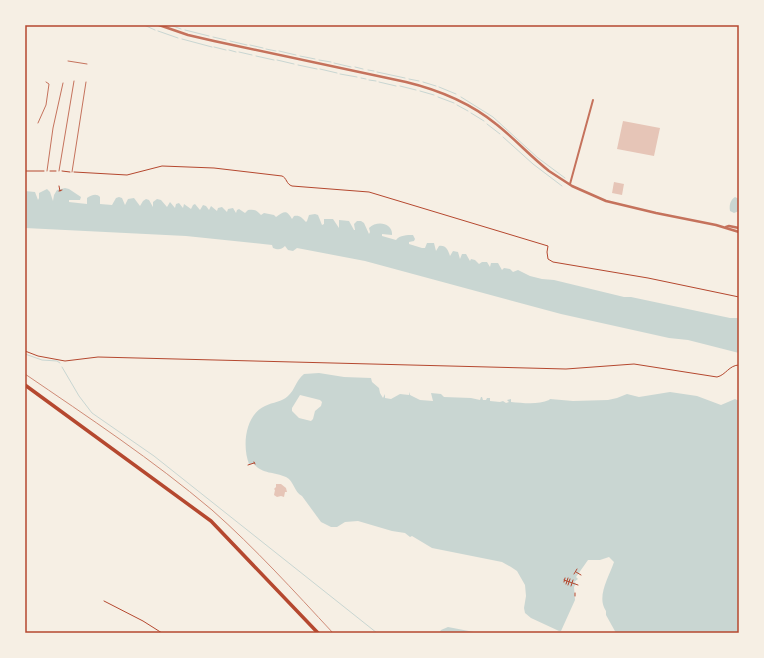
<svg xmlns="http://www.w3.org/2000/svg" width="764" height="658" viewBox="0 0 764 658" font-family="Rubik,sans-serif">
<style>
.water{fill:#c9d6d2;fill-rule:evenodd}
.lines{fill:none;stroke-linecap:round;stroke-linejoin:round}
.stream{stroke:#c9d6d2;stroke-width:1}
.building{fill:#e6c5b7}
.path{stroke:#b5482f;stroke-width:1}
.service{stroke:#c5725c;stroke-width:1}
.minor{stroke:#c5725c;stroke-width:2}
.tertiary{stroke:#c5725c;stroke-width:2.5}
.primary{stroke:#b5482f;stroke-width:3.5}
.rail{stroke:#cf8b77;stroke-width:1}
.neatline{fill:none;stroke:#b5482f;stroke-width:1.5}
</style>
<rect width="100%" height="100%" fill="#f6efe4"/>
<g class="water">
<path d="M65,188l4,1 12,8 -1,3h-11v2l18,2v-6c4,-3 10,-5 13,-1v7l12,1 4,-7 3,-1 3,1 3,7 3,-6 6,-1 6,8 3,-5 3,-2 3,1 4,7v-5l4,-3 4,1 6,7 3,-5 5,6 1,-4 3,-1 4,5 1,-4 7,5 2,-4 2,-1 5,6 3,-5 3,1 3,4 2,-4 6,5 1,-3 4,-1 5,5 1,-3 5,-1 3,5 1,-3 2,-1 6,4 3,-3c6,-1 9,0 13,5l3,-2 10,2 2,2c8,-5 10,-8 16,2l2,-3c6,-1 8,2 12,6l1,-1 2,-6 6,-1 3,1 4,10 2,-1v-5h9l6,9v-8l10,1 5,9h1l-1,-6 3,-3h4l3,2 5,11 1,-2 -1,-4c8,-8 24,-5 23,7l-10,-1v2l14,4c4,-5 11,-5 17,-5l2,4 -1,2 -5,1v2l13,4h3l2,-5h7l2,8 3,-5c7,-1 9,4 11,10l3,-5 5,1 2,7 2,-5h4l4,7 1,-2 4,1 4,4 3,-2h5l3,5 1,-4h7l4,7 2,-2 6,1 3,3 5,-2 12,6 12,3 12,1 70,17h7l99,21h9v35l-51,-13 -19,-2 -108,-24 -196,-53 -68,-13 -4,3 -5,-1 -3,-4c-4,4 -7,4 -12,2l-1,-3 -86,-9 -161,-8v-37l10,1 3,8 1,-2v-5l8,-4 3,3 3,9 1,-6 3,-5z"/>
<path d="M735,197l4,2v12l-5,2 -4,-2c-1,-5 0,-11 5,-14z"/>
<path d="M319,373l25,4 27,1 1,4 7,6 1,5 3,5 2,-4v4l6,1 9,-5 9,1v-3l1,3 10,5 13,1 -2,-8c3,0 7,1 10,1l3,3 27,1 9,2 1,-3h1l1,3h3l1,-2h3v3l10,1 3,-1 3,2 3,-1 -2,-2 4,-1v3c12,1 27,3 38,-2l1,-1 23,2 35,-1 9,-2 10,-4 12,3 31,-5 27,4 24,9 14,-6 4,2v232h-123l-10,-18v-4c-10,-14 3,-34 8,-49l-5,-5 -9,3h-12l-12,17 2,2 -4,3 2,1 -2,4 1,13 -14,31h-2l-28,-13 -6,-5 -1,-5 2,-12 -1,-11 -8,-14 -6,-4 -9,-5 -70,-14 -20,-12 -2,1 -5,-4 -13,-2 -34,-10 -13,1 -8,5h-6l-10,-5 -19,-26c-8,-4 -8,-15 -16,-19 -11,-5 -24,-3 -32,-13h-5c-7,-18 -4,-49 16,-58 8,-4 17,-4 23,-10 7,-6 8,-16 16,-22zM300,395l20,5 2,2 -1,4 -6,5 -2,8 -2,2 -12,-3 -7,-7v-3z"/>
<path d="M448,627l31,6h-40l2,-3z"/>
</g>
<g class="lines">
<g class="stream">
<path d="M144,25l11,5"/>
<path d="M170,25l11,4"/>
<path d="M185,30l24,6"/>
<path d="M158,31l20,7"/>
<path d="M213,37l13,3"/>
<path d="M182,39l30,8"/>
<path d="M230,41l17,4"/>
<path d="M250,45l13,3"/>
<path d="M214,47l12,3"/>
<path d="M266,49l10,2"/>
<path d="M229,50l7,2"/>
<path d="M279,51l17,4"/>
<path d="M239,52l13,3"/>
<path d="M256,56l18,4"/>
<path d="M300,56l15,3"/>
<path d="M277,60l17,4"/>
<path d="M319,60l12,2"/>
<path d="M334,63l17,4"/>
<path d="M298,65l19,4"/>
<path d="M355,67l8,2"/>
<path d="M320,69l17,4"/>
<path d="M368,70l6,1"/>
<path d="M377,72l28,6"/>
<path d="M340,74l17,3"/>
<path d="M361,78l5,1"/>
<path d="M409,79l10,2"/>
<path d="M369,80l7,1"/>
<path d="M379,82l17,4"/>
<path d="M423,82l13,4"/>
<path d="M400,86l16,4"/>
<path d="M439,87l17,7"/>
<path d="M420,91l14,4"/>
<path d="M438,97l16,6"/>
<path d="M461,97l32,20 45,41 27,20"/>
<path d="M457,105l11,6"/>
<path d="M471,113l13,8"/>
<path d="M487,124l13,10"/>
<path d="M503,137l30,27 29,22"/>
<path d="M25,354l17,6 15,1 3,2"/>
<path d="M62,367l17,29 13,17 62,43 223,177"/>
</g>
</g>
<g class="building">
<path d="M623,121l37,7 -6,28 -37,-7z"/>
<path d="M614,182l10,2 -2,11 -10,-2z"/>
<path d="M276,484h5l5,4 1,4h-2l-1,5 -3,-1 -4,1 -3,-2 1,-5 -1,-1 2,-2z"/>
</g>
<g class="lines">
<g class="path">
<path d="M25,171h19"/>
<path d="M50,171h6"/>
<path d="M62,171l8,1"/>
<path d="M74,172l53,3 35,-9 52,2 68,8c5,2 4,8 10,10l77,6 179,54 -1,6 1,7 5,3 95,16 91,19"/>
<path d="M59,186l1,5"/>
<path d="M59,191l3,-1"/>
<path d="M25,351l13,5 27,5 33,-4 468,12 68,-5 83,13c9,-2 12,-12 22,-12"/>
<path d="M254,462l1,2"/>
<path d="M248,465l6,-2"/>
<path d="M576,572l5,3"/>
<path d="M574,574l3,-5"/>
<path d="M564,580l14,5"/>
<path d="M564,582l1,-4"/>
<path d="M566,584l2,-6"/>
<path d="M568,585l2,-6"/>
<path d="M571,586l2,-6"/>
<path d="M575,593v3"/>
<path d="M104,601l39,20 19,12"/>
</g>
<g class="service">
<path d="M68,61l19,3"/>
<path d="M38,123l8,-18 3,-21 -3,-2"/>
<path d="M47,171l6,-43 10,-45"/>
<path d="M59,171l15,-90"/>
<path d="M72,172l14,-90"/>
</g>
<path class="minor" d="M570,184l23,-84"/>
<g class="tertiary">
<path d="M159,25l29,10 26,6 192,41c33,8 63,20 90,42 18,14 34,32 53,47l23,15 34,15 50,12 60,12 23,7"/>
<path d="M726,227l3,-1 10,2"/>
</g>
<path class="primary" d="M25,385l186,136 107,112"/>
<path class="rail" d="M25,374c63,43 128,86 187,136 43,38 82,81 121,123"/>
</g>
<rect width="764" height="658" fill="none" stroke="#f6efe4" stroke-width="52"/>
<rect x="26" y="26" width="712" height="606" class="neatline"/>
</svg>
